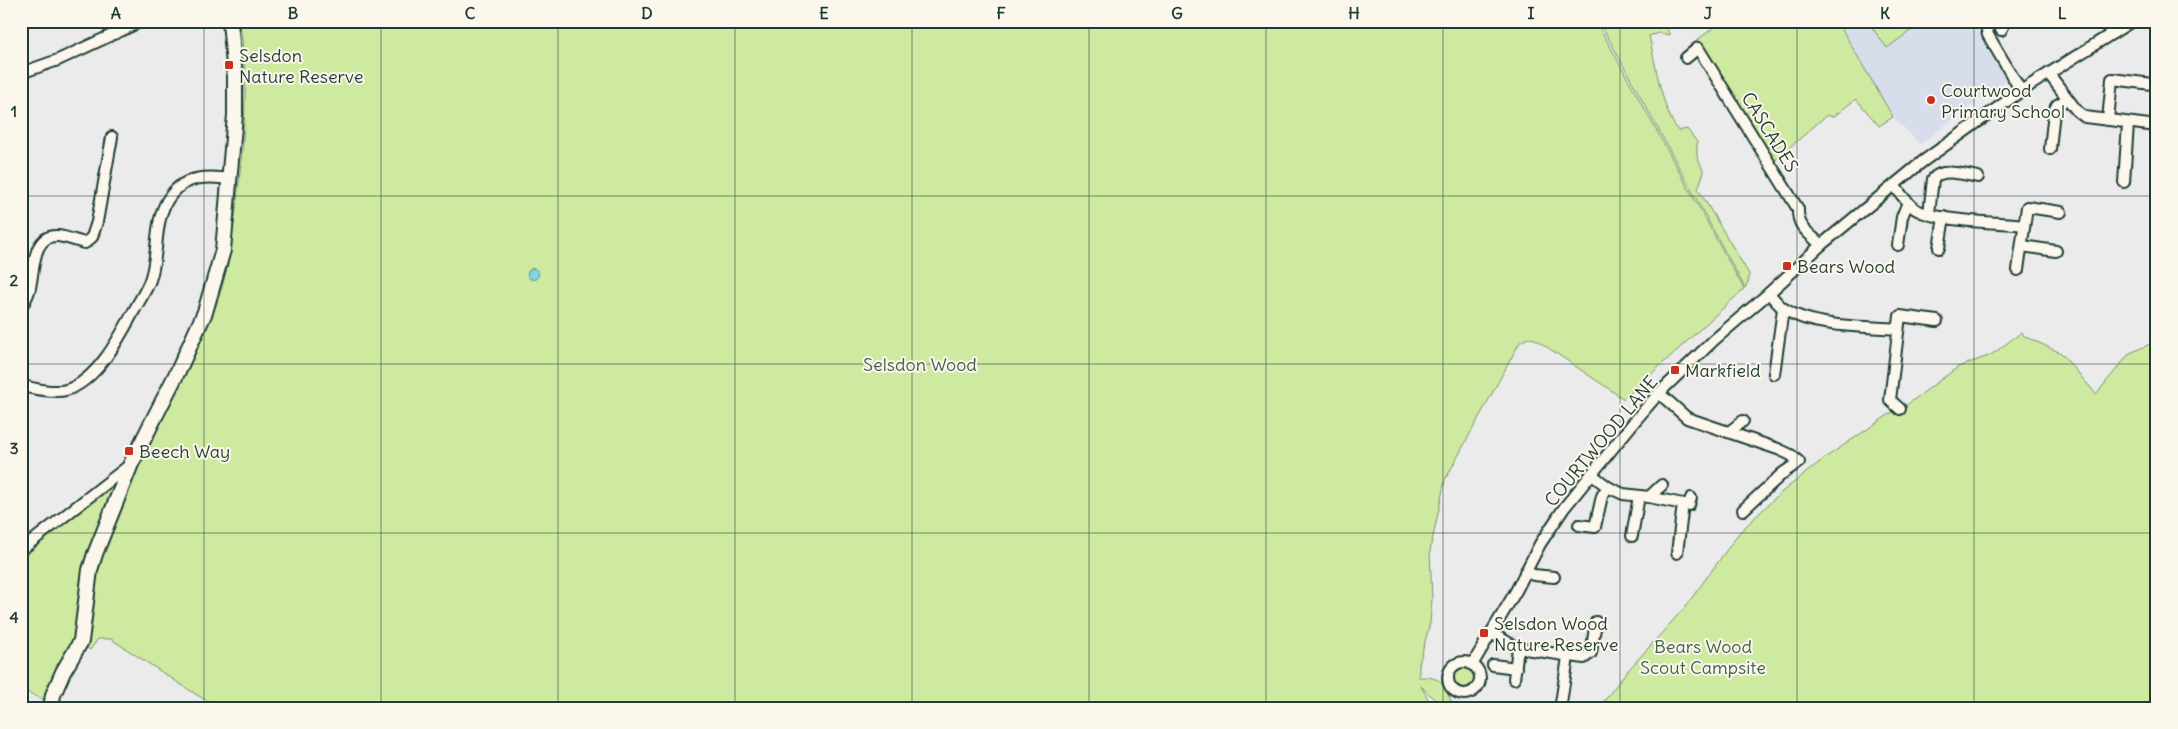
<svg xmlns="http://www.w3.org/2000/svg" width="2178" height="729" viewBox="0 0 2178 729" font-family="Delius,sans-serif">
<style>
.built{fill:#d8ddec}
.green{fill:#cee9a0;stroke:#76936a}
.water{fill:#86d5e4;stroke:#5d989e}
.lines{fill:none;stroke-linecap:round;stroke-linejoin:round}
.street-casing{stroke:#1f3d34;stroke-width:14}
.secondary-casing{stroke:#1f3d34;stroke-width:18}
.street{stroke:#fbf7ec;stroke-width:10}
.secondary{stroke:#fbf7ec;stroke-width:14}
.grid{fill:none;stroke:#1f3d34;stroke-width:1;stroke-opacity:0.55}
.poi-dot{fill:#c8321e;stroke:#fbf7ec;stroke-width:2}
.labels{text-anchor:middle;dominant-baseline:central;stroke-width:4;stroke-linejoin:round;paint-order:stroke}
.poi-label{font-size:18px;fill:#1f3d34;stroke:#fbf7ec;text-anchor:start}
.street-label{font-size:18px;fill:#1f3d34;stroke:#fbf7ec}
.park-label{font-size:18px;fill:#425f4a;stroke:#fbf7ec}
.neatline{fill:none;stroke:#1f3d34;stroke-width:2}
.grid-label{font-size:16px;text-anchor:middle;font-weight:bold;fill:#1f3d34}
</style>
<rect width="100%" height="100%" fill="#ebebec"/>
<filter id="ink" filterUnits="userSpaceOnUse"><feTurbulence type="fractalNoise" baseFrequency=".02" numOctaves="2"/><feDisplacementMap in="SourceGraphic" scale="10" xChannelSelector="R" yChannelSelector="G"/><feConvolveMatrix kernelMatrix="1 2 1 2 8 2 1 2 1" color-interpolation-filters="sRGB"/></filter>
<g filter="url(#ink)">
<path class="built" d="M1837,21h135l34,59 -86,64 -27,-27z"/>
<g class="green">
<path d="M239,21h1357l148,268 -120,110 -89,-60 -7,-1 -8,4 -75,138 -15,71 2,48 -2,24 -11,41v13c30,0 23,10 36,31h-12l-22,-22 12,22h-1203l-20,-6 -13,-7 -86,-56h-13l-8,11 -6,-4c9,-24 6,-48 11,-71 4,-21 15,-48 24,-68 27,-67 66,-127 94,-194 16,-38 20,-81 25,-122 6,-56 12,-114 1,-170z"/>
<path d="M1599,21h64l7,14 -12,-2 -9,3c7,29 12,71 29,95l9,-2 10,13v15l7,15 -6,17 51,85v6l-4,8z"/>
<path d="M1723,21h114l56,96 -14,9 -23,-27 -23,18 -6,-2 -53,46 -77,-121z"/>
<path d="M1867,21h57l-37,27z"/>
<path d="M2022,332l2,4 37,17 35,41 34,-41 27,-12v367h-558l24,-32 63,-70 53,-73 39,-38 44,-35 72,-49 3,1 61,-45 33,-12z"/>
<path d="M120,477l-44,159 -29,65 -18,-8h-8v-138z"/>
<circle cx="1463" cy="679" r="11"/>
</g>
<circle class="water" cx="533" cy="274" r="5.5"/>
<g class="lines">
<g class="street-casing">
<g id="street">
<path d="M1985,21l3,14 33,56"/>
<path d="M2102,21l11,12"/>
<path d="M2001,30l5,-9"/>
<path d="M1686,58l12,-10 100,161c-1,18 11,24 23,36"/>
<path d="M21,73l37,-13 84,-39"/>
<path d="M2049,74l28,37 8,6 72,9"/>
<path d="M2108,120l4,-41 40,5"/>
<path d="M2050,149l4,-38 3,-6 10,-6"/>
<path d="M2124,182l4,-58"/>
<path d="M1894,185c6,8 12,17 20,23 19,14 85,14 110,17"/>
<path d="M1929,213l4,-34c9,-12 32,-4 45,-2"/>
<path d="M1898,245l4,-28 6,-15"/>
<path d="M2022,246l34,5"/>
<path d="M1939,248l5,-31"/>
<path d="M2018,270l9,-63 34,5"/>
<path d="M1769,293c5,6 10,13 17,17 28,18 79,16 112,19"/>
<path d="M21,307c5,-7 9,-16 10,-25 3,-16 3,-48 27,-46 9,1 18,5 27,7l7,-6 5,-15 15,-85"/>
<path d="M1774,374l9,-65"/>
<path d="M21,385c11,4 34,8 45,5 32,-9 56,-57 70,-83 5,-9 11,-18 14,-27 10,-27 2,-61 21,-85 15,-20 38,-19 60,-16"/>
<path d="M1659,393l28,25 91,31 13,6 8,7 -16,11 -40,37"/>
<path d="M1900,409l-10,-9 10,-84 37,5"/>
<path d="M1729,432l14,-11"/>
<path d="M1591,474l17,13 15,7 26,3 34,7 -6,49"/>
<path d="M1649,497l13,-12"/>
<path d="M1683,504l6,1 2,-7"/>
<path d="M1579,525l16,2 7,-31 6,-9"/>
<path d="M1632,536l7,-40"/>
<path d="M21,550l110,-86"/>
<path d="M1525,572l9,3 20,2"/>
<path d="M1491,633l27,15 66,10 7,-5 5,-31"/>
<circle cx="1464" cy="678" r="16"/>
<path d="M1472,665l44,-74 24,-47 24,-36 70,-86 25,-29 55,-53 55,-47 52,-48 101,-83 99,-71 111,-70"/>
<path d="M1493,665l23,3"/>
<path d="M1514,679l4,-31"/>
<path d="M1561,703l7,-46"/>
</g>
</g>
<g class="secondary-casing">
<path id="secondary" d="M51,708l2,-13 10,-23 18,-31 9,-71 5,-16 36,-90 49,-97 25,-55 18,-62 12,-135v-38l-5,-56"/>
</g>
<use href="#street" class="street"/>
<use href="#secondary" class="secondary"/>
</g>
</g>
<path class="grid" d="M204,21v687M381,21v687M558,21v687M735,21v687M912,21v687M1089,21v687M1266,21v687M1443,21v687M1620,21v687M1797,21v687M1974,21v687M21,196h2136M21,364h2136M21,533h2136"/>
<g class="poi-dot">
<rect x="224" y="60" width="10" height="10" rx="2.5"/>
<circle cx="1931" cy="100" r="5"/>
<rect x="1782" y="261" width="10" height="10" rx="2.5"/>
<rect x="1670" y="365" width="10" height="10" rx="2.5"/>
<rect x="124" y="446" width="10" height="10" rx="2.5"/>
<rect x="1479" y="628" width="10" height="10" rx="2.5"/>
</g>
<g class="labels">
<g class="poi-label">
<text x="239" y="55">Selsdon<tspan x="239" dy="21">Nature Reserve</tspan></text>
<text x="1941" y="90">Courtwood<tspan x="1941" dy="21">Primary School</tspan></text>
<text x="1797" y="266">Bears Wood</text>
<text x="1685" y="370">Markfield</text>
<text x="139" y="451">Beech Way</text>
<text x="1494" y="623">Selsdon Wood<tspan x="1494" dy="21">Nature Reserve</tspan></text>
</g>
<g class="street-label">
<text transform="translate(1770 132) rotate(58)">CASCADES</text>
<text transform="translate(1601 441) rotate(-50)">COURTWOOD LANE</text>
</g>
<g class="park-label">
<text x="920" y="364">Selsdon Wood</text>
<text x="1703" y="646">Bears Wood<tspan x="1703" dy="21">Scout Campsite</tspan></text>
</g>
</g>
<rect width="2178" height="729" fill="none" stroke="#fbf7ec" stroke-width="55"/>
<rect x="28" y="28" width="2122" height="674" class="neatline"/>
<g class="grid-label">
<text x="116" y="19">A</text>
<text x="293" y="19">B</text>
<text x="470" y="19">C</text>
<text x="647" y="19">D</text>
<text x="824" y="19">E</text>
<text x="1001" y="19">F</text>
<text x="1177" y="19">G</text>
<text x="1354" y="19">H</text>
<text x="1531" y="19">I</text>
<text x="1708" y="19">J</text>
<text x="1885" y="19">K</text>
<text x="2062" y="19">L</text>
<text x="14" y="117">1</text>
<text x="14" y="286">2</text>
<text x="14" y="454">3</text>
<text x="14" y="623">4</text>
</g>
</svg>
